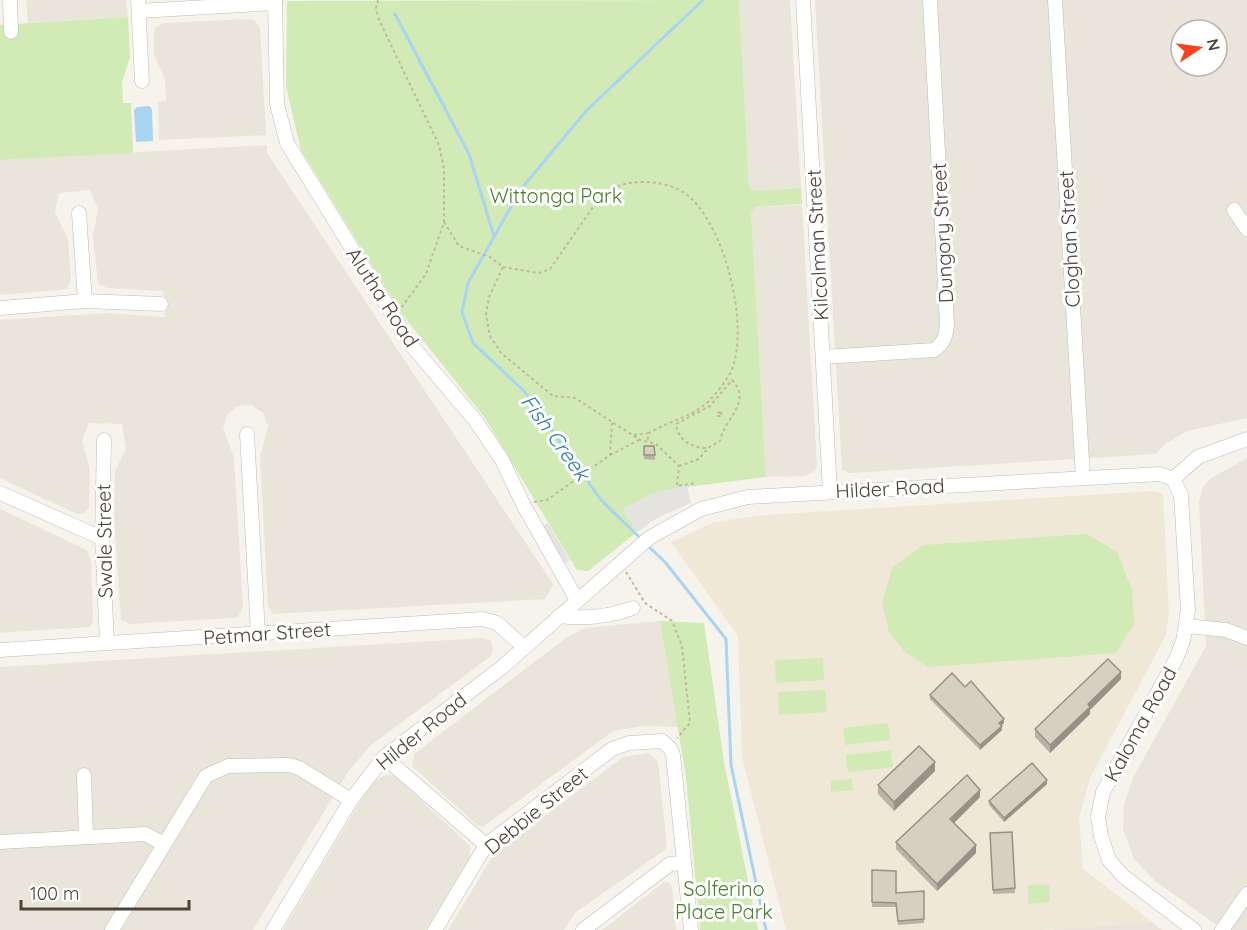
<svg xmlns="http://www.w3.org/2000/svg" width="1247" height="930" viewBox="0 0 1247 930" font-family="Quicksand,sans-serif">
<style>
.residential{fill:#eae5da;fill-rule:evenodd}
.education{fill:#efe8d6}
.green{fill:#d2eab5}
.parking{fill:#e5e3e0}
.water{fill:#a9d4f2}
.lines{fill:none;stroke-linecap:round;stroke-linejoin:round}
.stream{stroke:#a9d4f2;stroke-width:3}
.minor-casing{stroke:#c2bbae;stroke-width:15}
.path{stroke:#c4b79f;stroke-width:2;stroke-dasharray:3 3;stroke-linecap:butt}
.minor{stroke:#fff;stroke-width:14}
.wall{fill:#bab2a6}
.shaded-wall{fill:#979187}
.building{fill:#d8cfc1;stroke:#979187;stroke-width:1.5}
.labels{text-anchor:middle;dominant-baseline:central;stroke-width:6;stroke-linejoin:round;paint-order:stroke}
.park-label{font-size:20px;fill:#4a7f2a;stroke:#fff}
.street-label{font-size:20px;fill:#4b4439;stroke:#fff}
.water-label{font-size:21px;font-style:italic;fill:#2e7ab2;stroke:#fff}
</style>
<rect width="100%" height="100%" fill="#f6f3ec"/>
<g class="residential">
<path d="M26,0h100l2,17 -100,6z"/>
<path d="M739,0h51l11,188 -45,3 -7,-4z"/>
<path d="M815,0h432v418l-60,13 -23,14 -8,9 -307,19 -7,-3zM1181,30h36v36h-36z"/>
<path d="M249,19l5,1 6,8 6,107 -107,5 -1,-38 8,-1 -1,-22 -11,-24v-26l9,-6z"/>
<path d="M267,145v8l286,431 -8,15 -272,15 -5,-8 -8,-149 8,-31 -5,-13 -12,-8 -14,1 -10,9 -4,13 11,30 9,149 -5,10 -5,1 -103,6 -9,-4 -7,-99 1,-50 11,-22 -4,-25 -33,-1 -7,17 8,29 -1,39 -6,6h-6l-77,-36v-158l106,-7 59,4 -2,-26 -56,-3 -9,-5 -5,-46 5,-28 -8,-19 -31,3 -4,19 13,28 3,40 -4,9 -67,6v-135z"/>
<path d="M802,205l15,260 -1,5 -11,6 -39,1 -15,-264 5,-6z"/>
<path d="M1247,458v472h-23l-69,-49 -21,-22 -11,-30 1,-25 10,-28 72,-130 -7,-145 4,-14 8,-9z"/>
<path d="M0,509l87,41 4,11 2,60 -3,6 -90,6z"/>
<path d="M660,621l18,106 -36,-1 -29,5 -130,96 -6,-2 -65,-59 2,-12 153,-117 18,-9z"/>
<path d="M482,638l9,3 2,8 -2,7 -121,90 -22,26 -95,158h-253v-263z"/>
<path d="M649,753l9,9 9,83 -2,5 -89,62 -12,18h-116l46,-76 129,-97z"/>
<path d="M388,774l8,3 74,69v11l-44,73h-143l89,-148z"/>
<path d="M664,882l6,1 2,4 4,43h-74z"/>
<path d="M1152,922l10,8h-118z"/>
</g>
<path class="education" d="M1153,491l10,3 6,120 -3,21 -76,143 -11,40 4,51 69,53 -108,8h-258l-44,-173 -4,-121 -67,-94 43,-20 50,-7z"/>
<g class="green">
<path d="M739,0l10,187 7,4 45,-3 1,16 -46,3 -5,6 15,264 -95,12 -19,5 -29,15 14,23 -49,39 -11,-1 -92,-152 -83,-104 -101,-164 -15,-63 1,-86z"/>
<path d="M128,17l2,40 -8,25 1,21h8l2,50 -133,7v-135z"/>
<path d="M1087,534l30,18 15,38 2,34 -18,29 -188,14 -23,-15 -16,-20 -7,-29 10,-35 31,-23z"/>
<path d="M660,621l44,2 20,139 34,168h-58l-14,-153z"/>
<path d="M823,658l1,22 -48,3 -1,-23z"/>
<path d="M825,690l2,22 -48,3 -1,-23z"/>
<path d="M888,723l2,17 -45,5 -2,-17z"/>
<path d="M891,750l2,17 -45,5 -2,-17z"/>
<path d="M852,779l1,11 -22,2v-11z"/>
<path d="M1028,885h21l1,17 -22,2z"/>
</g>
<g class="parking">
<path d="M687,485l4,18 -34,15 -20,14 -14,-23 29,-15z"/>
<path d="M548,523l22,37 -7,5 -22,-38z"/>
</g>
<path class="water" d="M149,106l3,3 1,32 -17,1 -2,-32 3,-3z"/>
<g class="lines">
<g class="stream">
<path d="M395,14l74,140 25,82"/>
<path d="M640,538l-39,-38 -77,-109 -51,-48 -11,-31 6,-29 53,-94 65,-78 117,-111"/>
<path d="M647,545l18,17 61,77 5,126 35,165"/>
</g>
<g class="minor-casing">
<g id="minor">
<path d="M10,0l1,32"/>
<path d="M138,0l4,81"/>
<path d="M275,0l2,104 10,39 125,203 63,74 27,40 22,46 53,94"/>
<path d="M803,0l27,491"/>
<path d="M1055,0l28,478"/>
<path d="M139,11l136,-8"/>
<path d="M1234,210l13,19"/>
<path d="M79,213l6,88"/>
<path d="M0,308l85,-7 76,3"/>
<path d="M823,357l111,-7c10,-7 12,-14 13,-26l-17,-324"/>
<path d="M247,434l11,199"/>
<path d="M104,440l-2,98 5,105"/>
<path d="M1173,479l25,-22 49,-18"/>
<path d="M0,493l102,45"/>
<path d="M559,616c25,3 50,1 74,-8"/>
<path d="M1187,626l39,4 21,8"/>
<path d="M0,650l483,-31 14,4 27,24"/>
<path d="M384,757l102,88"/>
<path d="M84,775l2,62"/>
<path d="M0,842l145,-8 19,10"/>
<path d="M112,930l94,-154 22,-10 61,-1 10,3 52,32"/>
<path d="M273,930l78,-130 33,-43 117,-89 148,-130 52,-29 47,-12 412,-23 13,5 8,16 7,115 -5,31 -7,18 -73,133 -5,25 3,19 8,24 14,16 71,54"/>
<path d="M435,930l51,-85 126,-96 17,-6 33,-2 8,7 3,7 18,175"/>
<path d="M583,930l87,-66 14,-1"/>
<path d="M1222,930l25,-36"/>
</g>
</g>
<g class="path">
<path d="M378,0l-2,8 3,12 60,125 5,24v53l-18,52 -25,34"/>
<path d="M444,222l15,24 31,11 13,10 -14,30 -3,18 4,21 11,17 52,43 22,2 65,42 16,4 23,22 -2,20 18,-3"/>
<path d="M503,267l36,6 11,-4 48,-69c13,-13 26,-18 45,-18 15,0 30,3 43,12 38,29 61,124 48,169 -3,13 -16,28 -25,38 -17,16 -40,20 -60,32l-2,8"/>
<path d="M732,380c21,22 -8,39 -12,61l-12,7c-16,0 -30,-7 -32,-24l34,-18z"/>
<path d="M721,412l1,4h-4l-1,-3z"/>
<path d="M634,435l15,-2"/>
<path d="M610,455l29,-15"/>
<path d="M679,466l20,-7 9,-11"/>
<path d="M534,502l13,-2 63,-45 2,-32"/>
<path d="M626,572l19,31 27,18 10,25 8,77 -13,15"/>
</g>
<use href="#minor" class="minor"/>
</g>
<g class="wall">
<path d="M644,446h10l1,14 -11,-1z"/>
<path d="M1121,679l-31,31v4l-40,39 -15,-16v-8z"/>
<path d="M965,687l39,36 -3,2 1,5 -22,20 -50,-51v-4z"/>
<path d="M935,771l-41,40 -16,-17v-9z"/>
<path d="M1047,784l-43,38 -15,-17v-4z"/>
<path d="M980,797l-26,26 22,30 -39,38 -41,-42v-7z"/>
<path d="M1012,832l3,61 -22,1 -3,-61z"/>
<path d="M872,870l24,23 28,-2v32l-26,2 -2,-18h-24z"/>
</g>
<g class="shaded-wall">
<path d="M1121,672v7l-31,31v4l-40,39v-8l38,-41z"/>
<path d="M1004,719v4l-5,4v-4z"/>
<path d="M1002,726v4l-22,20v-5z"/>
<path d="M935,762v9l-41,40v-9z"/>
<path d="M1047,780v4l-43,38v-4z"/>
<path d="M980,790v7l-30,30v-8z"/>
<path d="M976,845v8l-39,38v-7z"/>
</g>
<g class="building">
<path d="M644,446h10l1,9h-11z"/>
<path d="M1108,659l13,13 -33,32 2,3 -40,38 -15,-16z"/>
<path d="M952,673l13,14 6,-6 33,38 -5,4 3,3 -22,19 -50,-50z"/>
<path d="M919,746l16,16 -41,40 -16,-17z"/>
<path d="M1032,763l15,17 -43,38 -15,-17z"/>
<path d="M967,775l13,15 -30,29 26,26 -39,39 -41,-42z"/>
<path d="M1012,832l3,56 -22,2 -3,-57z"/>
<path d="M872,870l24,1v22l28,-2v28l-26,2 -2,-18 -24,-1z"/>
</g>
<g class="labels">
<g class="park-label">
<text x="556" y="195">Wittonga Park</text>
<text x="724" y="888">Solferino<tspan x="724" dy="23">Place Park</tspan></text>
</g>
<g class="street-label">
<text transform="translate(942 233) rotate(-93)">Dungory Street</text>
<text transform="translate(1069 239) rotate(-93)">Cloghan Street</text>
<text transform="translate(817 245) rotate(-93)">Kilcolman Street</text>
<text transform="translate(383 297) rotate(57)">Alutha Road</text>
<text transform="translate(890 488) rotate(-3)">Hilder Road</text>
<text transform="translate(104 541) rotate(-91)">Swale Street</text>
<text transform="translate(267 633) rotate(-4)">Petmar Street</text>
<text transform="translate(1140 724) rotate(-61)">Kaloma Road</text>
<text transform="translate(421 731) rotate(-39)">Hilder Road</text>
<text transform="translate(536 810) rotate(-39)">Debbie Street</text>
</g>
<g class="water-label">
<text transform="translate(556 437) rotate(54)">Fish Creek</text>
</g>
</g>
<g transform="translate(1199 48) rotate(77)"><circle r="28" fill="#ffffff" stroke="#b7b4b0" stroke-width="1.5"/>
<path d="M0-4.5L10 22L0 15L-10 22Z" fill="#fc3f1d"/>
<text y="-9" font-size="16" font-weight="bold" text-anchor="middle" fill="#4b4439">N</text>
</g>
<path d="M21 900v9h168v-9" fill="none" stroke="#4b4439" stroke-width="3"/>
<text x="30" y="900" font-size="18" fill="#4b4439" stroke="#ffffff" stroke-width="4.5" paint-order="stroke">100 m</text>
</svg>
